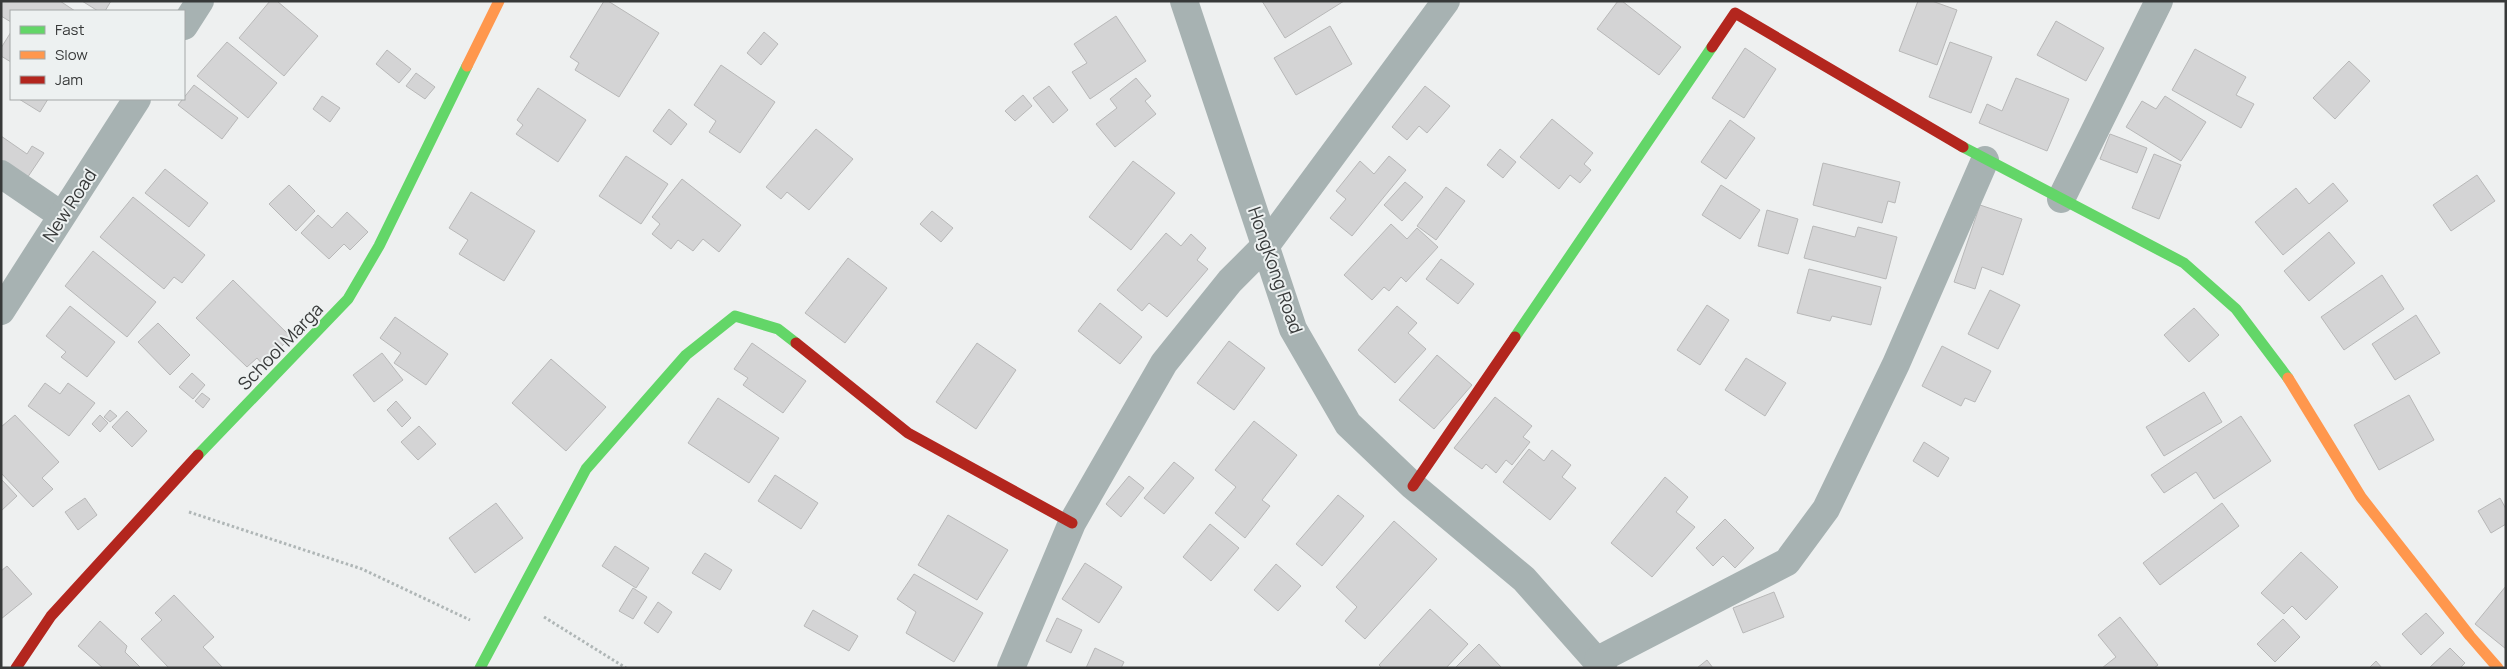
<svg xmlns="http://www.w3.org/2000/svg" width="2507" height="669" viewBox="0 0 2507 669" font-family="Manrope,sans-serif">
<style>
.building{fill:#d4d4d5;stroke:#b8b8b8}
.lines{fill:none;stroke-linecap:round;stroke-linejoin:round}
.path{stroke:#afb6b6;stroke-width:3;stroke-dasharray:2.5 2.5;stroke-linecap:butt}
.street{stroke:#a7b2b2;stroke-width:28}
.fast{stroke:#63d668;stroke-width:11}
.slow{stroke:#ff974d;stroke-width:11}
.jam{stroke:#b3261e;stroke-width:11}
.labels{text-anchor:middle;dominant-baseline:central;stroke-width:4;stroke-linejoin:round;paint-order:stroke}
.street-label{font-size:18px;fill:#373939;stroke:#edf1f1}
</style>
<rect width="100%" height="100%" fill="#eef0f0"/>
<g class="building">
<path d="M1,1h59l15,10h-64v11l-10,-6z"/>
<path d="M82,1h29l-6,10h-7z"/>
<path d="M270,1h7l41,35 -34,40 -45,-38z"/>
<path d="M604,1h4l51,32 -40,64 -44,-27 4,-7 -9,-6z"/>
<path d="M1262,1h82l-59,37z"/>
<path d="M1618,1h4l59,46 -22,28 -62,-46z"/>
<path d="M1918,1h14l25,9 -20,55 -38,-14z"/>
<path d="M1116,16l30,45 -56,38 -18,-27 15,-9 -13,-19z"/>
<path d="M2056,21l48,27 -18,33 -49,-26z"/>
<path d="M1330,26l22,38 -56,31 -22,-37z"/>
<path d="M11,32v30l-10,-6v-8z"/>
<path d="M764,32l14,12 -17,21 -14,-12z"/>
<path d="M227,42l50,41 -29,35 -51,-42z"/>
<path d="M1950,42l42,15 -21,56 -42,-16z"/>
<path d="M1745,48l31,21 -32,49 -32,-20z"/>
<path d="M2195,49l51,28 -10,18 18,9 -13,24 -69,-38z"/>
<path d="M387,50l24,19 -12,14 -23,-19z"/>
<path d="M2349,61l21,20 -35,38 -22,-21z"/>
<path d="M721,65l54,37 -35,51 -31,-21 7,-11 -22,-16z"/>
<path d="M416,73l19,14 -10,12 -19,-13z"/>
<path d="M1136,78l15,18 -6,5 11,13 -41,33 -19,-23 21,-16 -7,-9z"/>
<path d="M2016,78l53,21 -22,52 -68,-28 8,-19 15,7z"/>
<path d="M194,85l44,33 -16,21 -44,-34z"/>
<path d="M1049,86l19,24 -15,13 -20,-25z"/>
<path d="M1425,86l25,20 -23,27 -8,-7 -12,14 -15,-13z"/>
<path d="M538,88l48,32 -28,42 -42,-28 7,-9 -6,-5z"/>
<path d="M1023,95l9,11 -17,15 -10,-10z"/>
<path d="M322,96l18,12 -10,14 -17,-13z"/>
<path d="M2165,96l41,26 -25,39 -55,-34 16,-26 14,8z"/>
<path d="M19,99h29l-8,13z"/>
<path d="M669,109l18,15 -16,21 -18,-14z"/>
<path d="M1552,119l41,34 -9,11 7,6 -11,13 -10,-8 -11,14 -39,-32z"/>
<path d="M1730,120l25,18 -29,41 -25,-17z"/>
<path d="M816,129l37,30 -44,51 -22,-18 -6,7 -15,-12z"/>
<path d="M2110,134l37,14 -10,25 -37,-14z"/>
<path d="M1,136l26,18 5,-8 12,7 -21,31 -22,-14z"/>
<path d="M1500,149l16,13 -13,16 -16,-13z"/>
<path d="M2154,154l27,11 -22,54 -27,-11z"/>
<path d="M626,156l42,28 -27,40 -42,-28z"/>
<path d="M1389,156l17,14 -54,66 -22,-18 16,-19 -10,-8 24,-30 14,13z"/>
<path d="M1133,161l42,32 -44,57 -42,-33z"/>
<path d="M1823,163l77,19 -5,21 -7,-2 -6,22 -69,-18z"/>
<path d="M165,169l43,34 -19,24 -44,-34z"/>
<path d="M2477,175l18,26 -44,30 -18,-26z"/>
<path d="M682,179l59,46 -22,27 -16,-13 -10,12 -15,-11 -7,9 -19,-15 8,-10 -8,-7z"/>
<path d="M1405,182l18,15 -21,24 -18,-16z"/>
<path d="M2333,183l15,18 -65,54 -28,-33 41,-34 13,16z"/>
<path d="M289,185l26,26 -19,20 -27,-27z"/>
<path d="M1721,185l39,25 -20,29 -38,-24z"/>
<path d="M1446,187l19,14 -29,39 -19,-14z"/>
<path d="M471,192l64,39 -31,50 -45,-27 9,-14 -19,-12z"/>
<path d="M133,197l72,58 -23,28 -8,-6 -10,12 -64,-52z"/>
<path d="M1980,205l42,14 -19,56 -21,-8 -7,22 -21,-7z"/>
<path d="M1767,210l31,9 -10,35 -30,-8z"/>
<path d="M932,211l21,17 -12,14 -21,-18z"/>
<path d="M347,212l21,20 -18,18 -6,-6 -15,15 -28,-26 17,-18 14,13z"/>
<path d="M1391,224l16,15 10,-11 21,19 -32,35 -5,-5 -12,14 -5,-4 -12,13 -28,-25z"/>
<path d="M1813,226l42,11 3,-10 39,10 -11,42 -82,-21z"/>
<path d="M2329,232l26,31 -46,38 -25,-30z"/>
<path d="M1166,233l15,13 10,-12 15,14 -9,12 11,9 -41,48 -18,-14 -7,8 -25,-21z"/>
<path d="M93,251l63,51 -29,35 -62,-51z"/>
<path d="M848,258l39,30 -42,55 -40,-30z"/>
<path d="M1441,259l33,25 -16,20 -32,-25z"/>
<path d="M1809,269l72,18 -10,38 -39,-9 -2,5 -33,-8z"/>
<path d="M2382,275l22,34 -60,41 -23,-33z"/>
<path d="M233,280l58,57 -28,28 -6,-7 -10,9 -51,-49z"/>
<path d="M1990,290l30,15 -22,44 -30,-15z"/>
<path d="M1100,303l42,34 -22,27 -42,-33z"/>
<path d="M1707,305l22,15 -29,45 -23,-15z"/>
<path d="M70,306l45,36 -28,35 -26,-20 5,-5 -20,-16z"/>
<path d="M1397,306l20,17 -9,10 18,16 -31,34 -37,-33z"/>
<path d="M2194,308l25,27 -30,27 -25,-27z"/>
<path d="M2416,315l24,38 -45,27 -23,-36z"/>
<path d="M395,317l53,37 -22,31 -32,-22 7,-10 -21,-15z"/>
<path d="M158,323l32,32 -20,20 -32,-33z"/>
<path d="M1229,341l36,27 -31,42 -37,-27z"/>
<path d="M752,343l54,38 -23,32 -40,-28 5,-7 -14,-9z"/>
<path d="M977,343l39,27 -40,59 -40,-27z"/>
<path d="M1942,346l49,25 -16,31 -10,-4 -4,8 -39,-20z"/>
<path d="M382,353l21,27 -29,22 -21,-27z"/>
<path d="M1437,355l35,30 -38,44 -35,-29z"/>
<path d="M1746,358l40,25 -21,33 -40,-26z"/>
<path d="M551,359l55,48 -40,44 -54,-48z"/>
<path d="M192,373l13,12 -12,14 -14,-12z"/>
<path d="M45,383l15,11 8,-11 27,20 -26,33 -41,-30z"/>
<path d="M2204,392l18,30 -58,34 -18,-29z"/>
<path d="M202,393l8,6 -7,9 -8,-7z"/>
<path d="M2409,395l25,45 -55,30 -25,-45z"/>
<path d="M1495,397l37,29 -9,11 7,5 -18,23 -6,-5 -10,13 -10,-9 -4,5 -28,-21z"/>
<path d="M718,398l61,40 -30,45 -61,-40z"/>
<path d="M396,401l15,17 -9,9 -15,-17z"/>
<path d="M110,410l7,6 -7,6 -6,-5z"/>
<path d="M127,411l20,20 -15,16 -20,-20z"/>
<path d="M15,415l44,47 -17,16 11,11 -20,18 -32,-34v-46z"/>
<path d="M100,415l8,8 -8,9 -8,-8z"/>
<path d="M2241,416l30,45 -57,38 -18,-27 -32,21 -13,-18z"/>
<path d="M1254,421l43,34 -35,45 8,6 -25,32 -30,-25 21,-26 -21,-17z"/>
<path d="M419,426l17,18 -18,16 -17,-18z"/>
<path d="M1924,442l25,16 -11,19 -25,-16z"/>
<path d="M1529,449l15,12 8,-11 19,15 -9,12 14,11 -26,32 -47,-38z"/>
<path d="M1174,462l20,16 -30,36 -20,-16z"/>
<path d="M775,475l43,28 -17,26 -43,-28z"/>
<path d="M1129,476l15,12 -23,29 -15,-13z"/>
<path d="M1665,477l23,20 -12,15 19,15 -43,50 -41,-34z"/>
<path d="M1,479l16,17 -16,15z"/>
<path d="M1338,495l26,21 -42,50 -26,-22z"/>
<path d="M85,498l12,17 -19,15 -13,-18z"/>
<path d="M2500,498l6,11v15l-15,9 -13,-22z"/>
<path d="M496,503l27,35 -48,35 -26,-35z"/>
<path d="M2222,503l17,23 -79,59 -17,-22z"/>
<path d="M948,515l60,35 -31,50 -59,-35z"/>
<path d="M1725,519l29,29 -19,20 -12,-12 -10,10 -17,-18z"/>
<path d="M1394,521l43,38 -72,80 -20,-18 12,-14 -21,-20z"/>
<path d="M1210,524l29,24 -28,33 -28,-24z"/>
<path d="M615,546l34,22 -13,20 -34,-22z"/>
<path d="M2301,552l37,35 -32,33 -14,-14 -8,8 -23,-21z"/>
<path d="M705,553l27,17 -12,20 -28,-17z"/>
<path d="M1085,563l37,24 -23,36 -37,-24z"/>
<path d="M1276,564l25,22 -23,25 -24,-21z"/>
<path d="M7,566l25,28 -31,25v-48z"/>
<path d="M914,574l69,39 -29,49 -48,-29 10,-21 -19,-13z"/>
<path d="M2506,586v63l-31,-25z"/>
<path d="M633,588l14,9 -14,22 -14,-8z"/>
<path d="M1774,592l10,25 -41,16 -10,-25z"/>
<path d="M174,595l40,42 -11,10 20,21h-54l-28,-29 21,-19 -7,-7z"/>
<path d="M658,602l14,10 -14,21 -14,-10z"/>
<path d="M1430,609l38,35 -22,24h-64l-3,-3z"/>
<path d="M813,610l45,26 -9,15 -45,-25z"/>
<path d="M2426,613l18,20 -23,22 -19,-21z"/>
<path d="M2120,617l38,48 -4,3h-52l14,-11 -18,-22z"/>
<path d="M1057,618l25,12 -11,23 -25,-12z"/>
<path d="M2283,619l17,18 -25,25 -18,-18z"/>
<path d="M100,621l27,25 -2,6 16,16h-38l-25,-22z"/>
<path d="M1479,644l23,24h-47z"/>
<path d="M1095,648l29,14 -3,6h-35z"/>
<path d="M2450,648l15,15 -5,5h-31z"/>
<path d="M1707,660l6,8h-16z"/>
<path d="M2376,661l6,7h-13z"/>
</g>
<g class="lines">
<g class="path">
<path d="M189,512l173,57 108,51"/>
<path d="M544,617l82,51"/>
</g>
<g class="street">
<path d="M1184,1l109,328 55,95 65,62 111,93 79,89"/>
<path d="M184,26l16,-25"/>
<path d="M1,174l60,41"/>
<path d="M2061,199l98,-198"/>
<path d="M1,311l136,-212"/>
<path d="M1598,660l189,-98 39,-53 70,-145 89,-204"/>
<path d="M1011,668l61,-145 92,-160 66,-82 37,-37 179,-243"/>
</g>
<g class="fast">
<path d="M1963,147l221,116 52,46 52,69"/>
<path d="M1515,337l197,-290"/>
<path d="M198,455l150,-156 31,-53 88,-180"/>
<path d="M480,668l106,-199 100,-114 49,-39 43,13 18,14"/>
</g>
<g class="slow">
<path d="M467,66l32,-65"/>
<path d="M2288,378l73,119 109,139 28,32"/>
</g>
<g class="jam">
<path d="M1712,47l23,-34 228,134"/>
<path d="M796,343l112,90 164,90"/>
<path d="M1413,486l102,-149"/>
<path d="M16,668l35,-52 147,-161"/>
</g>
</g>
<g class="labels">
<g class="street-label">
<text transform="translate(69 205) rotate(-57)">New Road</text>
<text transform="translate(1276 270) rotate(71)">HongKong Road</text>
<text transform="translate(280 346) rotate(-46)">School Marga</text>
</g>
</g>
<rect width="2507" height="669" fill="none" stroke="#373939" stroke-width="5"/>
<rect x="10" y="10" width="175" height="90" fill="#edf1f1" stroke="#a4a7a7"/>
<rect x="20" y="26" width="25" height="8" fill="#63d668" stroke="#a4a7a7"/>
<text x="55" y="35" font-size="15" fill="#373939">Fast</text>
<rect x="20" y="51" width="25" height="8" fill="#ff974d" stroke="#a4a7a7"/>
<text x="55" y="60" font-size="15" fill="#373939">Slow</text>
<rect x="20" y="76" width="25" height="8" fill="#b3261e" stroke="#a4a7a7"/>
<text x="55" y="85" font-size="15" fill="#373939">Jam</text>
</svg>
